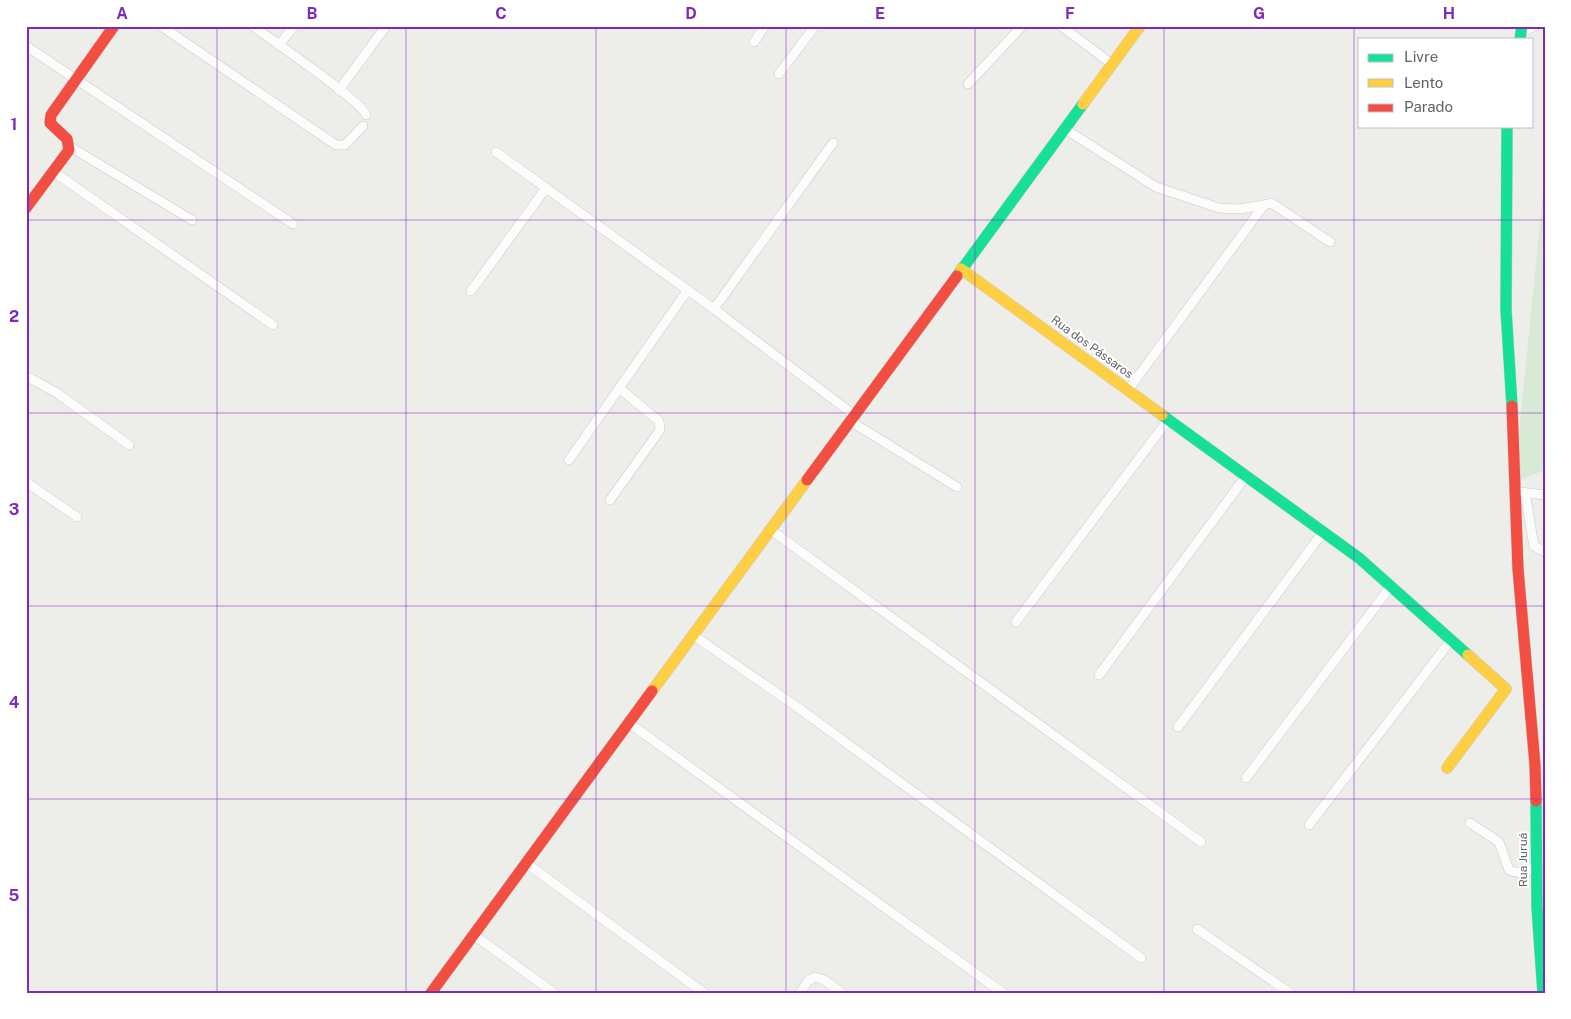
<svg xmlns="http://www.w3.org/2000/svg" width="1571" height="1019" viewBox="0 0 1571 1019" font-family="'Public Sans',sans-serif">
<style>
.green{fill:#d8e9d6}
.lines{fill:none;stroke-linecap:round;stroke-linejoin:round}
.street-casing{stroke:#cbcbcb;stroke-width:10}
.fast-casing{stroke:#cacbca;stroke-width:12}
.slow-casing{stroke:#cacbca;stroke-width:12}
.jam-casing{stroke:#cacbca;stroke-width:12}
.street{stroke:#fcfcfc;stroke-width:9}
.fast{stroke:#16e098;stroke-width:11}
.slow{stroke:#ffcf43;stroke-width:11}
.jam{stroke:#f24e42;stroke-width:11}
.grid{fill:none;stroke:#7b2cbf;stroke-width:1;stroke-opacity:0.55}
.labels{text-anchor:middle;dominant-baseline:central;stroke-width:4;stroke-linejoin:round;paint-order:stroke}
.street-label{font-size:12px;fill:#5f6266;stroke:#fff}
.neatline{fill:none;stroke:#7b2cbf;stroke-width:2}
.grid-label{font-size:16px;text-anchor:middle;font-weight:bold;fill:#7b2cbf}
</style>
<rect width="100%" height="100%" fill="#edede9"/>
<path class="green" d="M1545,174v296l-31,12z"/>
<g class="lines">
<g class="street-casing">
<g id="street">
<path d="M161,26l175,119h9l18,-19"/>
<path d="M253,26c17,13 110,76 113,89"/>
<path d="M1061,26l51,38"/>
<path d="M1522,32l13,-6"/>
<path d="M754,42l11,-16"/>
<path d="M279,45l15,-19"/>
<path d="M26,46l267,178"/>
<path d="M779,74l36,-48"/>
<path d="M968,84l54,-58"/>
<path d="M339,90l47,-64"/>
<path d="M1065,129l91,58 63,21 21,1 24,-4"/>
<path d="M69,146l123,74"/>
<path d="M496,152l218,157 140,106"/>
<path d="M54,172l219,153"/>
<path d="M471,291l75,-103"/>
<path d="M714,309l119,-166"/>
<path d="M26,376l31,17 72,52"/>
<path d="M1128,390l136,-185 7,-2 5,3 54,36"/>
<path d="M850,421l107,66"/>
<path d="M569,460l118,-169"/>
<path d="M26,482l51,35"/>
<path d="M1520,492l25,3"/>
<path d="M1525,493l9,53 11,6"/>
<path d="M610,500l50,-70 -1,-9 -40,-33"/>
<path d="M771,530l430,312"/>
<path d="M1016,622l152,-202"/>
<path d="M693,635l104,72 344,251"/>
<path d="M1099,675l147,-199"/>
<path d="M629,723l374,270"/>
<path d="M1178,727l145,-195"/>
<path d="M1246,778l145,-192"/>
<path d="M1470,823l29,19 10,28c10,5 21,2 28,-7"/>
<path d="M1309,825l142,-185"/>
<path d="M526,863l178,130"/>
<path d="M1197,929l93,64"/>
<path d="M474,935l80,58"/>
<path d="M800,993l8,-12 7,-4 9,3 18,13"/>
</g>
</g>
<g class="fast-casing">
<g id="fast">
<path d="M1520,39l2,-13"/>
<path d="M1507,126l-1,184 6,96"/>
<path d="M957,276l126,-172"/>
<path d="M1162,415l197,143 109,97"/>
<path d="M1536,801l1,106 6,86"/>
</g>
</g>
<g class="slow-casing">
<g id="slow">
<path d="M1083,104l57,-78"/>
<path d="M961,269l201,146"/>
<path d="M652,691l155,-211"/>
<path d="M1447,768l59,-79 -38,-34"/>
</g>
</g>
<g class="jam-casing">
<g id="jam">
<path d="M26,208l43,-58 -2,-11 -17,-16 1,-8 63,-89"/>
<path d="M1512,406l6,163 17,196 1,36"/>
<path d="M807,480l150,-204"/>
<path d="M431,993l221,-302"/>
</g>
</g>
<use href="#street" class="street"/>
<use href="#fast" class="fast"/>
<use href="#slow" class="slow"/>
<use href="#jam" class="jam"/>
</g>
<path class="grid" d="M217,26v967M406,26v967M596,26v967M786,26v967M975,26v967M1164,26v967M1354,26v967M26,220h1519M26,413h1519M26,606h1519M26,799h1519"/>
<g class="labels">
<g class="street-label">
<text transform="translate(1092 347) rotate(36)">Rua dos Pássaros</text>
<text transform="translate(1523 860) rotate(-90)">Rua Juruá</text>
</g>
</g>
<rect width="1571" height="1019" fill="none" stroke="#ffffff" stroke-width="55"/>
<rect x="1358" y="38" width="175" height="90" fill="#ffffff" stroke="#bfc0c2"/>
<rect x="1368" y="54" width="25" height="8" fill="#16e098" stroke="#bfc0c2"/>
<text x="1404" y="62" font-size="15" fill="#5f6266">Livre</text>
<rect x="1368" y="79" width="25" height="8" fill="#ffcf43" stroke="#bfc0c2"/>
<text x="1404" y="88" font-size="15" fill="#5f6266">Lento</text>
<rect x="1368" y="104" width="25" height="8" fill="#f24e42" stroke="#bfc0c2"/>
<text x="1404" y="112" font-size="15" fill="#5f6266">Parado</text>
<rect x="28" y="28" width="1516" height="964" class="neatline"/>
<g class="grid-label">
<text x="122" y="19">A</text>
<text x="312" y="19">B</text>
<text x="501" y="19">C</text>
<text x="691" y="19">D</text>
<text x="880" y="19">E</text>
<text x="1070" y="19">F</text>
<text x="1259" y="19">G</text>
<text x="1449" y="19">H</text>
<text x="14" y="130">1</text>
<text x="14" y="322">2</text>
<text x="14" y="515">3</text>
<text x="14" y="708">4</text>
<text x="14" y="901">5</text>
</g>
</svg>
